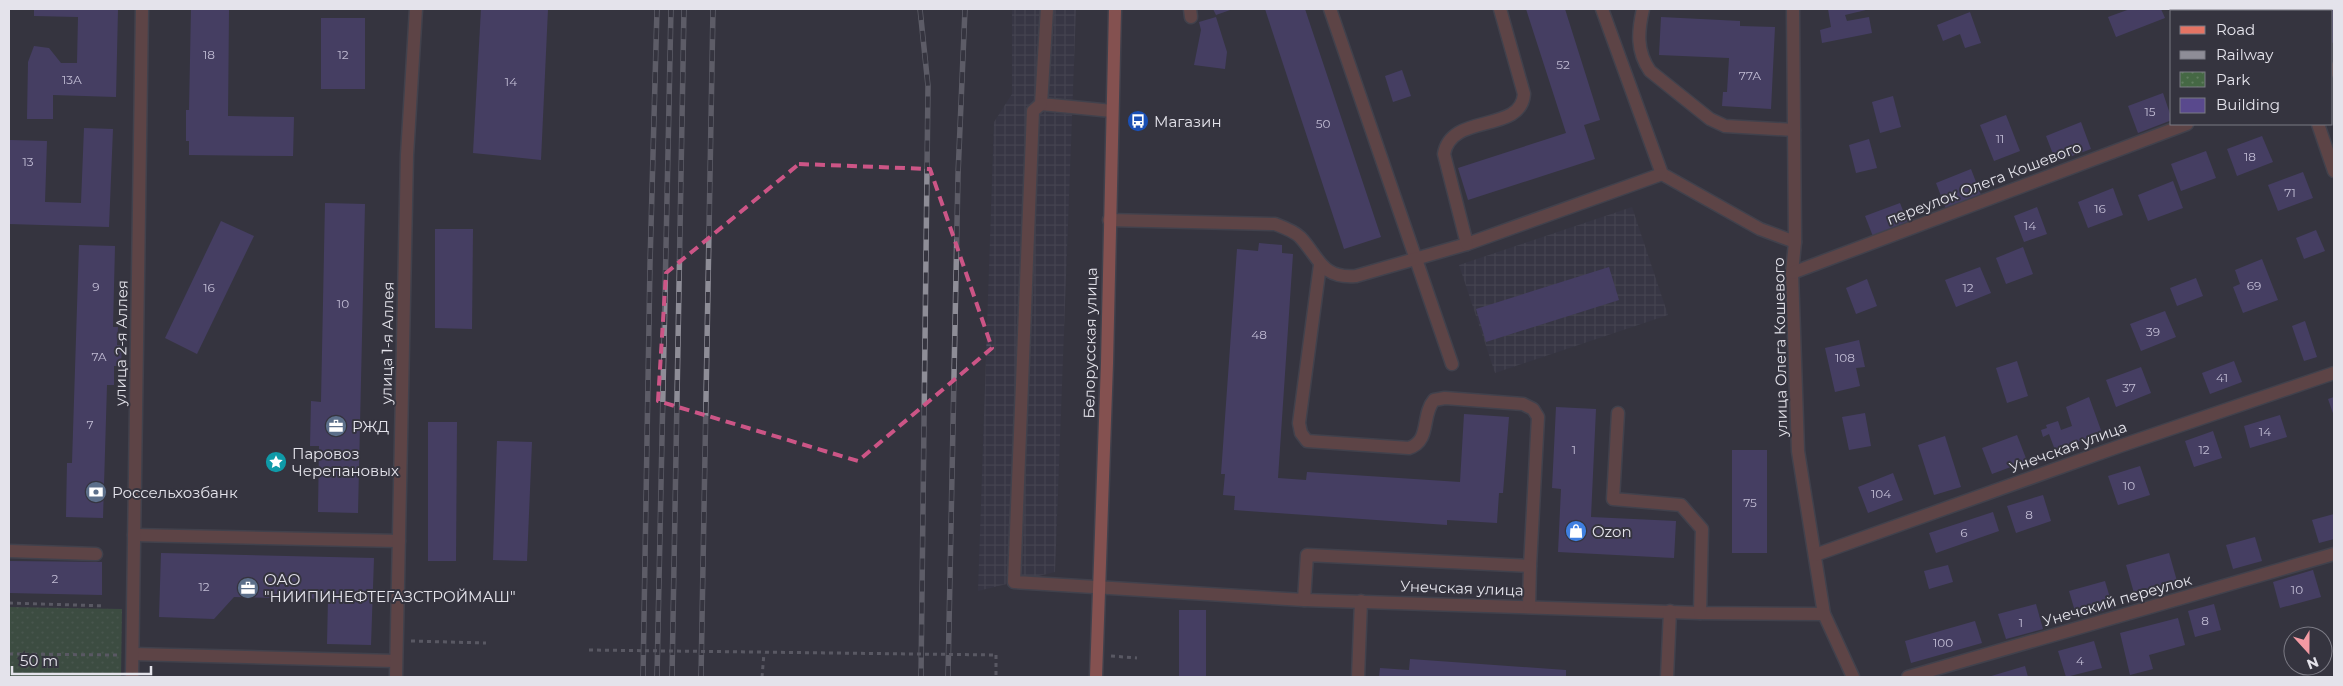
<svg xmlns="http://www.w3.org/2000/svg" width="2343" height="686" viewBox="0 0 2343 686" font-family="Montserrat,sans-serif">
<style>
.industrial{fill:url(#industrial-grid)}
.park{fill:url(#park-dots)}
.building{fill:#59498d}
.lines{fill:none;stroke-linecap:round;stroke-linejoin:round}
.minor-casing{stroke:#51505b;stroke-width:15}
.major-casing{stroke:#51505b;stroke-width:15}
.path{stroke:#85848e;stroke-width:3;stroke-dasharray:4 4;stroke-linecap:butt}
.minor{stroke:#8f574f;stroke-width:12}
.major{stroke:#e47464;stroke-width:12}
.rail-casing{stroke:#8e8d97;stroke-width:5.5}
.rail{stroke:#35343f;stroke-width:4;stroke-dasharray:11;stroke-linecap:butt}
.path-bridge{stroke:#85848e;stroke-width:3;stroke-dasharray:4 4;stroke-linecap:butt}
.marked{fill:none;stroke:#cc5586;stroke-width:4;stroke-dasharray:10 6;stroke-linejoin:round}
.labels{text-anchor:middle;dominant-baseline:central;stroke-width:4;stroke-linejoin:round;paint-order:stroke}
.number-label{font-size:12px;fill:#c1bcd4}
.poi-label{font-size:15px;fill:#e4e3eb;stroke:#35343f;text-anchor:start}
.street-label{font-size:15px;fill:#e4e3eb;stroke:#35343f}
</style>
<defs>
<pattern id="industrial-grid" width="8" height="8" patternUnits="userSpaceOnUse" patternTransform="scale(1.25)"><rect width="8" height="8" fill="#3b384a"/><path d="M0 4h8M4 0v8" fill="none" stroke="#575564"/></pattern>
<pattern id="park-dots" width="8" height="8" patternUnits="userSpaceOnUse" patternTransform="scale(1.25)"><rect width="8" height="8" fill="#456844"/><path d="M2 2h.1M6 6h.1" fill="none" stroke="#607d5f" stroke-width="1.8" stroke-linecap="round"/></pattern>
</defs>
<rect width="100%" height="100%" fill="#35343f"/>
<g class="industrial">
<path d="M1012,9h64l-21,563 -77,19 16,-469 18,-28z"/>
<path d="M1632,207l36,108 -173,58 -36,-108z"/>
</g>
<path class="park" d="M9,607l113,2 -1,68h-112z"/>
<g class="building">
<path d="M34,9h84l-2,88 -63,-2v24h-26l1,-57 6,-16 15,2 12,15h16l1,-46 -44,-1z"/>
<path d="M191,9h38l-1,107 66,1 -1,39 -104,-1v-14h-3v-31h3z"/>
<path d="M481,9h67l-7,151 -68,-7z"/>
<path d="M1213,9h20l-17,6z"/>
<path d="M1265,9h40l76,228 -37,12z"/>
<path d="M1526,9h39l35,111 -16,5 11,34 -127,41 -10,-32 108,-35z"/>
<path d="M1828,9h42l-25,6 2,6 22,-4 3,16 -50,10 -2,-13 11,-3z"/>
<path d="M2130,9h31l4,9 -49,19 -8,-20z"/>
<path d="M2215,9h27l1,2h-27z"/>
<path d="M2318,9h16v33l-2,1v-32h-21z"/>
<path d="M1970,12l11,31 -16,5 -5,-14 -17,7 -6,-16z"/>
<path d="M1216,17l11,35 -2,17 -31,-4 7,-35 -2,-8z"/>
<path d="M1661,17l79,4v5l35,1 -4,82 -49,-3 1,-14h4l2,-34 -70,-3z"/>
<rect x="321" y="18" width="44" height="71"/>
<path d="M1402,70l9,26 -18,6 -8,-26z"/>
<path d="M2163,93l9,27 -34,13 -10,-27z"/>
<path d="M1893,96l8,31 -21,6 -8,-31z"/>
<path d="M2006,115l14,36 -26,10 -14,-36z"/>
<path d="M2081,122l10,27 -35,13 -10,-26z"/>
<path d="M84,128l29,1 -4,98 -100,-3 1,-84 37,1 -2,61 36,1z"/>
<path d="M2262,136l11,26 -36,14 -10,-27z"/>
<path d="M1869,139l8,29 -21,5 -7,-28z"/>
<path d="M2206,151l10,27 -35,13 -10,-27z"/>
<path d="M1971,169l10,26 -35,14 -10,-26z"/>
<path d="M2303,172l10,26 -35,13 -10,-26z"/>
<path d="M2173,181l10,27 -35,13 -10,-26z"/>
<path d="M2113,188l10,27 -35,13 -10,-26z"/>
<path d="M325,203l40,1 -7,309 -40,-1 1,-66h-9l1,-45 10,1z"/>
<path d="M1900,203l9,23 -35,13 -9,-23z"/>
<path d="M2037,207l10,27 -23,8 -10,-26z"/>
<path d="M221,221l33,15 -57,118 -32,-16z"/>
<path d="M435,229h38l-1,100 -37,-1z"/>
<path d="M2316,230l9,21 -21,8 -8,-21z"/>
<path d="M1259,243l23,2v8l11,1 -15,224 28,2 1,-8 153,10 4,-68 45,3 -6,76h-4l-2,30 -50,-3v5l-213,-15 1,-14 -12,-1 2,-21h-4l16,-225 21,2z"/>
<path d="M79,245l36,1 -2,81h5l-1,18h5l-1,21h-7v19h-7l-4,133 -37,-1 1,-54h5z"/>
<path d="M2023,247l10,27 -27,10 -10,-26z"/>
<path d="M2262,259l16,41 -35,13 -10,-26 7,-3 -5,-14z"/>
<path d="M1609,267l10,33 -133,42 -10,-33z"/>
<path d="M1980,267l11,26 -35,14 -11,-27z"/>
<path d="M2196,278l7,18 -26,10 -7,-18z"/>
<path d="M1867,279l10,27 -21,8 -10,-26z"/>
<path d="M2165,311l11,26 -35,14 -11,-27z"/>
<path d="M2305,321l12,36 -13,4 -12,-35z"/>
<path d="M1859,340l6,27 -9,1 4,18 -25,6 -10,-44z"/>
<path d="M2017,361l11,35 -21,7 -11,-35z"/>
<path d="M2234,361l8,21 -32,12 -8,-21z"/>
<path d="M2141,367l10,26 -35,14 -10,-27z"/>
<path d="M2089,397l13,36 -47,17 -6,-16 -6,3 -2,-7 6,-2 -1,-3 12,-4 3,9 11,-4 -6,-19z"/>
<path d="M2334,397v19l-6,-17z"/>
<path d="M1556,407l40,2 -5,108 85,4 -2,37 -116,-6 3,-63 -9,-1z"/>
<path d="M1865,413l6,33 -22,4 -7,-33z"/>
<path d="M2280,415l7,22 -37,11 -6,-22z"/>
<path d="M428,422h29l-1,139h-28z"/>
<path d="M2213,431l9,27 -28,9 -9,-26z"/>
<path d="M2017,435l10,26 -35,13 -10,-26z"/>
<path d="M1945,436l16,51 -27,8 -16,-50z"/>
<path d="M497,441l35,1 -5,119 -34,-1z"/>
<rect x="1732" y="450" width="35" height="103"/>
<path d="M2140,466l10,29 -32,10 -10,-29z"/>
<path d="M1893,473l10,27 -35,13 -10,-26z"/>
<path d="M2043,495l8,26 -35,12 -9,-27z"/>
<path d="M1993,512l6,19 -63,22 -7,-20z"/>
<path d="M2334,514v25l-15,4 -7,-23z"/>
<path d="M2255,537l7,24 -29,8 -7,-24z"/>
<path d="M161,553l213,5 -3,87 -44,-1 1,-45 -94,-2 -20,22 -55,-2z"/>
<path d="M2169,553l8,28 -43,12 -8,-28z"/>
<path d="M9,561l93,1v33l-93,-2z"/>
<path d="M1948,565l5,17 -24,7 -5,-18z"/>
<path d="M2313,570l8,27 -41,11 -7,-26z"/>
<path d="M2105,581l8,27 -36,10 -8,-27z"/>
<path d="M2036,604l7,25 -37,10 -8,-25z"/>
<path d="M2214,604l7,26 -26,7 -7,-26z"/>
<rect x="1179" y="610" width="27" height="67"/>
<path d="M2178,618l7,27 -36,10 4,14 -23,6 -10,-42z"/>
<path d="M1975,621l7,22 -71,20 -6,-22z"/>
<path d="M2094,641l8,27 -36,9 -8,-26z"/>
<path d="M1410,659l156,11v7h-187l1,-9 29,2z"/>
<path d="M2025,666l3,11h-40z"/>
</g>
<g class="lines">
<g class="minor-casing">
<g id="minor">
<path d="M1047,9l-6,95 71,7"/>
<path d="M1190,9l1,8"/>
<path d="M1330,9l122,355"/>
<path d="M1602,9l60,165 98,55 35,13"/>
<path d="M1643,9c-5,22 -7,42 7,62l60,48 15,7 69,4"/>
<path d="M1793,9l2,233 -3,31 6,178 26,163 29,63"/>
<path d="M2283,9l1,2"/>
<path d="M2332,70l2,-1"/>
<path d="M1041,104l-8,7 -19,471 290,18 396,13 124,1"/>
<path d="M2318,124l16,47"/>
<path d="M1109,220l166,4c8,3 19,7 25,13 19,20 21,42 56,39l111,-32 195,-70"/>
<path d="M1467,244l-23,-90c7,-42 77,-20 80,-60l-24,-85"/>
<path d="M1320,265l-21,158 2,10 6,8 102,7c22,-7 12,-33 25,-48l11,-2 78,6 10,5 5,8 -8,149"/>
<path d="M1792,273l395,-149"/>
<path d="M1618,413l-5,86 68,6 21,24 -2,84"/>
<path d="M134,535l265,6"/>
<path d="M9,551l87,3"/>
<path d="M1815,555l305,-109 214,-73"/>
<path d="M1304,600l3,-45 223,11 -1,40"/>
<path d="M133,654l262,7"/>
<path d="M132,677l10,-668"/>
<path d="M396,677l11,-522 9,-146"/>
<path d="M1358,677l3,-76"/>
<path d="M1667,677l3,-66"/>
<path d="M1908,677l426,-123"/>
</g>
</g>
<g class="major-casing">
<path id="major" d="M1096,677l11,-314 8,-354"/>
</g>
<g class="path">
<path d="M9,603l96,3"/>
<path d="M411,641l75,2"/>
<path d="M9,654l108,1"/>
<path d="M996,655v22"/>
<path d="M1111,656l26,2"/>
<path d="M762,677l2,-24"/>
</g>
<use href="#minor" class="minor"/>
<use href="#major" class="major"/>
<g class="rail-casing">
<g id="rail">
<path d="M920,9l8,77 -7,591"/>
<path d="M643,677l7,-413 7,-255"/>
<path d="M657,677l14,-668"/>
<path d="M672,677l12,-668"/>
<path d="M701,677l12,-668"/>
<path d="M948,677l10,-502 7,-166"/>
</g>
</g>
<use href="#rail" class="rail"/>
<path class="path-bridge" d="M589,650l407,5"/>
</g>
<path d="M0 0H2343V686H0ZM799,164l131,5 62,179 -134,113 -200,-60 8,-128z" fill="#35343f" fill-opacity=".55" fill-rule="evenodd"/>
<path class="marked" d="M799,164l131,5 62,179 -134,113 -200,-60 8,-128z"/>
<defs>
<g id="bus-disc" transform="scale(1.125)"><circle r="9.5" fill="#1a4fb4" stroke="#35343f"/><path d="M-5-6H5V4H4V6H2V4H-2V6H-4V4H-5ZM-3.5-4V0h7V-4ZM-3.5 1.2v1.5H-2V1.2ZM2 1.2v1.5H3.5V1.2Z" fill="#fff"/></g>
<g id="office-disc" transform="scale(1.125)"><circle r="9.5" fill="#5c6f8a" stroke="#35343f"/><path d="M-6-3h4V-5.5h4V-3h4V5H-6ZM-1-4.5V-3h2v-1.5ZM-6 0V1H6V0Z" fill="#fff"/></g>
<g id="sight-disc" transform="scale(1.125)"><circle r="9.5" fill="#0f9aa8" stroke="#35343f"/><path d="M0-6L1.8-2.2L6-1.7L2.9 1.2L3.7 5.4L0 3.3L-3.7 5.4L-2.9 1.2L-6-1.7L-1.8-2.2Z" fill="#fff"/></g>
<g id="bank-disc" transform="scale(1.125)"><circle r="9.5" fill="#5c6f8a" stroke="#35343f"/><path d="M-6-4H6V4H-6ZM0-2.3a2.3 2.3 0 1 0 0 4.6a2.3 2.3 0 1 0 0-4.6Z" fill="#fff"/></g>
<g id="shop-disc" transform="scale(1.125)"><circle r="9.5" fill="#3f7fe0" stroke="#35343f"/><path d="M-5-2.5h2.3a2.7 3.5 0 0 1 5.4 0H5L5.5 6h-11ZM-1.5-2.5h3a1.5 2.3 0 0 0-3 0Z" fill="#fff"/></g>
</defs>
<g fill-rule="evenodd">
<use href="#bus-disc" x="1138" y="121"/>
<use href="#office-disc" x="336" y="426"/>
<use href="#sight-disc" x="276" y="462"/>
<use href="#bank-disc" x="96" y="492"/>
<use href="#shop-disc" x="1576" y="531"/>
<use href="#office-disc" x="248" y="588"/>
</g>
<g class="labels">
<g class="number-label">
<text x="209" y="54">18</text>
<text x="343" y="54">12</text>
<text x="1563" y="64">52</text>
<text x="1750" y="75">77А</text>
<text x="72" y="79">13А</text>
<text x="511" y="81">14</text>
<text x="2150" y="111">15</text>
<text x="1323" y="123">50</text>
<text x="2000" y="138">11</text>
<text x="2250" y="156">18</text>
<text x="28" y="161">13</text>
<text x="2290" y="192">71</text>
<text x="2100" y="208">16</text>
<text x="2030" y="225">14</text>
<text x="2254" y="285">69</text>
<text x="96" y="286">9</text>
<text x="209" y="287">16</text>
<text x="1968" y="287">12</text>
<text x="343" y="303">10</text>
<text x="2153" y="331">39</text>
<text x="1259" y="334">48</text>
<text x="99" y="356">7А</text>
<text x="1845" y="357">108</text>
<text x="2222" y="377">41</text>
<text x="2129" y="387">37</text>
<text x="90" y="424">7</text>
<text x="2265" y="431">14</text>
<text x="1574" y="449">1</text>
<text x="2204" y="449">12</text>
<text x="2129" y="485">10</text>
<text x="1881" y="493">104</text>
<text x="1750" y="502">75</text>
<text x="2029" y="514">8</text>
<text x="1964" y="532">6</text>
<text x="55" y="578">2</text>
<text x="204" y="586">12</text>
<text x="2297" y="589">10</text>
<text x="2205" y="620">8</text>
<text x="2021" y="622">1</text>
<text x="1943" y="642">100</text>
<text x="2080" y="660">4</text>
</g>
<g class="poi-label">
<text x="1154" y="121">Магазин</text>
<text x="352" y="426">РЖД</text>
<text x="292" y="453">Паровоз<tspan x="292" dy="17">Черепановых</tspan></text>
<text x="112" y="492">Россельхозбанк</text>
<text x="1592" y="531">Ozon</text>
<text x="264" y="579">ОАО<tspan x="264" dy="17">"НИИПИНЕФТЕГАЗСТРОЙМАШ"</tspan></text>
</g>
<g class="street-label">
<text transform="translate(1984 183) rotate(-21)">переулок Олега Кошевого</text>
<text transform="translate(121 343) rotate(-89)">улица 2-я Аллея</text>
<text transform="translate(387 343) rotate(-89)">улица 1-я Аллея</text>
<text transform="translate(1090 343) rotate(-89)">Белорусская улица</text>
<text transform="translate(1780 347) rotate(-91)">улица Олега Кошевого</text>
<text transform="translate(2068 447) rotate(-20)">Унечская улица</text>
<text transform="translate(1462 588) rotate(2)">Унечская улица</text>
<text transform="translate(2117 600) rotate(-16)">Унечский переулок</text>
</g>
</g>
<rect width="2343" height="686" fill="none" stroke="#e4e3eb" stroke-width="20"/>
<rect x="2170" y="10" width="162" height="115" fill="#35343f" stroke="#7b7a84"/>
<rect x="2180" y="26" width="25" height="8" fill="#e47464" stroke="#7b7a84"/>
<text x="2216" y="35" font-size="15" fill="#e4e3eb">Road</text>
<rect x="2180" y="51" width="25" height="8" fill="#8e8d97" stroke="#7b7a84"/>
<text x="2216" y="60" font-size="15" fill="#e4e3eb">Railway</text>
<rect x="2180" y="72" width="25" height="15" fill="url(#park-dots)" stroke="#7b7a84"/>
<text x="2216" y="85" font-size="15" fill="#e4e3eb">Park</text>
<rect x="2180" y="98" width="25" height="15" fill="#59498d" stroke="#7b7a84"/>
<text x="2216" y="110" font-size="15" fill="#e4e3eb">Building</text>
<g transform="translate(2308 651) rotate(159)"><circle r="24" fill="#35343f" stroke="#7b7a84"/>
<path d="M0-4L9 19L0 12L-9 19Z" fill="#f49aa3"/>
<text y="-8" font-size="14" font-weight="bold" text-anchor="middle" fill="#e4e3eb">N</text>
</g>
<path d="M12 666v8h139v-8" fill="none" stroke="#e4e3eb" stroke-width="2.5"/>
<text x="20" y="666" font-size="15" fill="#e4e3eb" stroke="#35343f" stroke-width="4" paint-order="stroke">50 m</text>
</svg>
